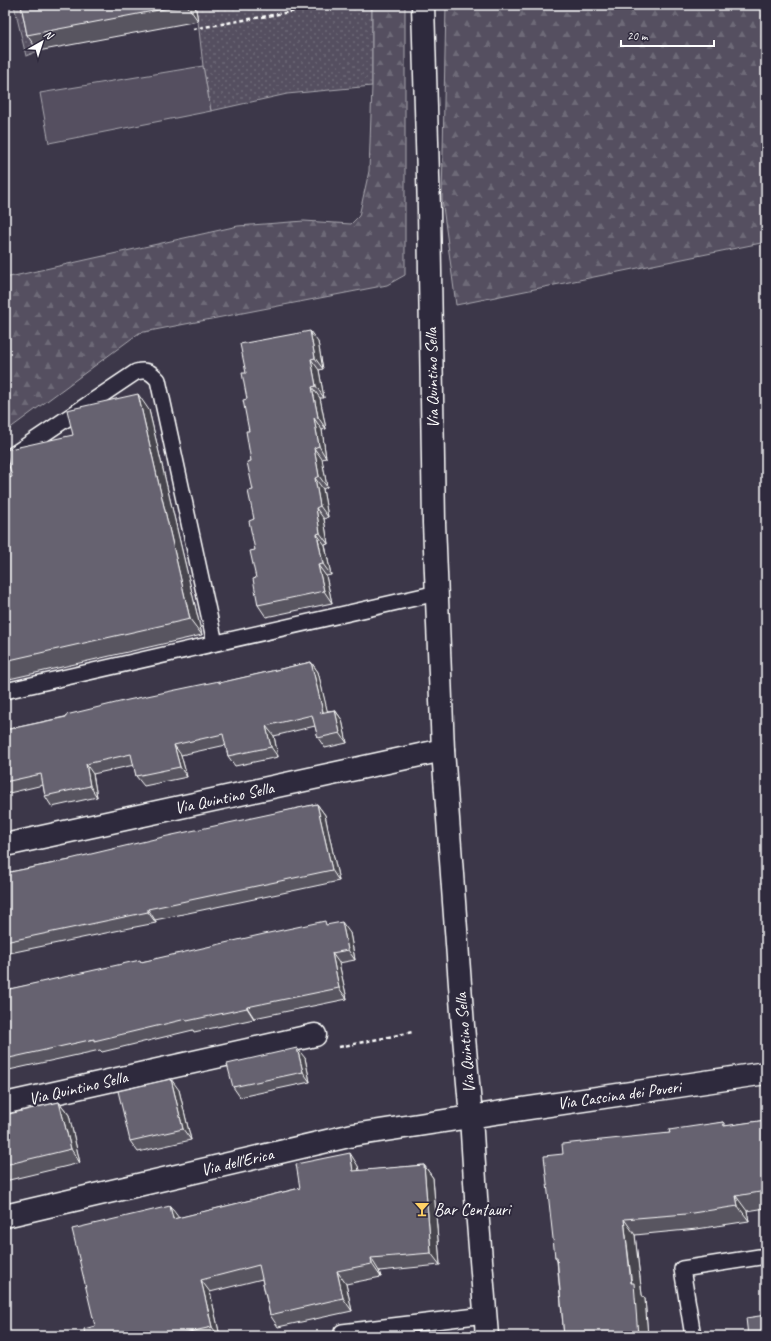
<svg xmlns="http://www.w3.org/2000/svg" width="771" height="1341" viewBox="0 0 771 1341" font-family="Caveat,sans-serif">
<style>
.grass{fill:url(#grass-dots);stroke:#aaa8b0}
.forest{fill:url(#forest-firs);stroke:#aaa8b0}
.garden{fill:#555060;stroke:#aaa8b0}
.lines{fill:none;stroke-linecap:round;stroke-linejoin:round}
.lane-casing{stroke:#fff;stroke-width:18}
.street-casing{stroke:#fff;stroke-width:25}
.secondary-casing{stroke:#fff;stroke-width:25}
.path{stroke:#fff;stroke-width:2.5;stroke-dasharray:4 3;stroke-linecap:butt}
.lane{stroke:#2f2a3d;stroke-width:15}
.street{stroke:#2f2a3d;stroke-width:22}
.secondary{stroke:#2f2a3d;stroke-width:22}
.wall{fill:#585460;stroke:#fff}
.shaded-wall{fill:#47454e;stroke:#fff}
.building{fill:#666270;stroke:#fff}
.labels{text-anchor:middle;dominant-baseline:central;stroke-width:4;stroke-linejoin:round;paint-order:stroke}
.street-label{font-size:17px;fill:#fff;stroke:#2f2a3d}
.poi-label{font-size:17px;fill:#fff;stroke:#2f2a3d;text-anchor:start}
</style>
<defs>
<pattern id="grass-dots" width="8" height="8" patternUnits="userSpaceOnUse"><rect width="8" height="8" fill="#555060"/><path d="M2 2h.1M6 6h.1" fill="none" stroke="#6e6a78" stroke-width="1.8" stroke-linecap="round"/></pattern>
<pattern id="forest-firs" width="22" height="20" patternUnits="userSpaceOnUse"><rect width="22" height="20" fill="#555060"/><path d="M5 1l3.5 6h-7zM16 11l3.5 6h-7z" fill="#6e6a78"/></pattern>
</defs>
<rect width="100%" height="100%" fill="#3c3749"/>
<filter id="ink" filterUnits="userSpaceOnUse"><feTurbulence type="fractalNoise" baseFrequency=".025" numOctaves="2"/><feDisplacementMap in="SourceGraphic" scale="8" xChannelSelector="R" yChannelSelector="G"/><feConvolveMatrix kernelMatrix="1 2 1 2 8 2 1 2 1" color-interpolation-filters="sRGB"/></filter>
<g filter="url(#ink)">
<g class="grass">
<path d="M14,5h45l-28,5 7,41 -12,5z"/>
<path d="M195,5h177v81l-85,8 -76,17 -8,-45 -5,-45z"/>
</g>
<g class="forest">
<path d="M372,5h33v270l-18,10 -248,48 -134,99v-154l233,-52 66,-5 47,3 8,-8 10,-45 3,-85z"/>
<path d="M446,5h320v237l-310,63 -14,-106z"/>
</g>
<path class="garden" d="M203,66l8,45 -162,32 -9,-50z"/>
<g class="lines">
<g class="lane-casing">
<g id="lane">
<path d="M5,460l131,-88c10,-3 15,0 22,8l57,263"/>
<path d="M5,691l432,-98"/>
<path d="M343,1336l-1,-4 143,-17"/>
<path d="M693,1336l-11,-67 84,-13"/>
</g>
</g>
<g class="street-casing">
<g id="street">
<path d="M5,845l438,-95"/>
<path d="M5,1104l310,-69"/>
<path d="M5,1216l348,-81 143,-22 270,-40"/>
</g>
</g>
<g class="secondary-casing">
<path id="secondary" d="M423,5l6,205 5,313 9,227 20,276 8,91 5,80 11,139"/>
</g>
<g class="path">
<path d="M193,29l137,-24"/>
<path d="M339,1047l74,-15"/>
</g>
<use href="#lane" class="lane"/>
<use href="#street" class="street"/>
<use href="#secondary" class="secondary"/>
</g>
<g class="wall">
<path d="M21,5h174l3,16 -160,30 -11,-16z"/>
<path d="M318,342l5,27 -4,1 5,28h-4l6,31 -4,1 4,28 -4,1 5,28 -4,2 5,28 -4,2 4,25 -3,1 6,30 -5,1 6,27 -66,14 -8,-12 -2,-27 -3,-88 -4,-59 -3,-58z"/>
<path d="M149,410l53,225 -197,45v-201l7,-2 61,-42z"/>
<path d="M311,662l7,10 9,39 8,-1 7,10 5,23 -22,5 -7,-10 -3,-12 -41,10 4,21 -43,9 -7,-10 -2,-11 -45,10 6,22 -43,9 -8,-10 -2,-11 -41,9 4,23 -45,10 -7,-11 -2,-11 -38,9v-64l215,-47z"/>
<path d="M317,804l8,11 14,66 -184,39 1,3 -31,6 -120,25v-81l65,-13z"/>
<path d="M328,925l22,8 5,27 -16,3 8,36 -93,19v1l-60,13 -1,-2 -91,22 -2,-2 -91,20 -4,-6v-74l136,-28z"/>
<path d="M305,1058l5,24 -70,15 -7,-10z"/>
<path d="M179,1090l12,50 -53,12 -8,-11z"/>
<path d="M59,1102l10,13 11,48 -75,18v-68l1,1z"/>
<path d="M766,1120v88l-19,3 2,10 -52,8 -62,6 7,60 3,4 3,37h-84l-7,-75 -2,-4 8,-103 107,-21 53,-11 3,4z"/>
<path d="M424,1165l9,13 7,87 -61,6 2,6 -35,7 6,27 -74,16 -8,-12 -8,-36 -52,13 10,44h-135l10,-10 83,-108 122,-30 58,-22 1,5z"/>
</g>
<g class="shaded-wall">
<path d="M187,5h8l3,16z"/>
<path d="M310,331l8,11 5,27 -8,-11z"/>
<path d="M311,359l8,11 5,28 -8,-12z"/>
<path d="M312,387l8,11 6,31 -8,-12z"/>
<path d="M138,394l11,16 53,225 -12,-16z"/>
<path d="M314,418l8,12 4,28 -7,-12z"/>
<path d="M314,448l8,11 5,28 -8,-11z"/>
<path d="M315,478l8,11 5,28 -8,-11z"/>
<path d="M316,508l8,11 4,25 -8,-11z"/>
<path d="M317,534l8,11 6,30 -8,-11z"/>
<path d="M318,565l8,11 6,27 -8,-12z"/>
<path d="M311,662l7,10 12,50 -7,-10z"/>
<path d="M335,710l7,10 5,23 -7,-10z"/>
<path d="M266,726l8,10 4,21 -7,-10z"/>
<path d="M174,745l7,10 6,22 -7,-10z"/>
<path d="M86,764l7,10 4,23 -7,-11z"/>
<path d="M317,804l8,11 14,66 -7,-11z"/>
<path d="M148,909l7,11 1,3 -8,-11z"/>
<path d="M342,922l8,11 5,27 -7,-10z"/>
<path d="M332,953l7,10 8,36 -8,-11z"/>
<path d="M247,1007l7,11v1l-7,-11z"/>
<path d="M297,1048l8,10 5,24 -7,-10z"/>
<path d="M171,1079l8,11 12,50 -8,-11z"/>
<path d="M59,1102l10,13 11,48 -9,-14z"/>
<path d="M350,1153l8,13 4,18 -9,-13z"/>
<path d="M424,1165l9,13 7,87 -9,-12z"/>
<path d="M736,1196l11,15 2,10 -11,-15z"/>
<path d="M170,1206l9,12 -6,1z"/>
<path d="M624,1219l11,16 7,60 3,4 3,37h-10z"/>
<path d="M371,1258l8,13 2,6 -9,-13z"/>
<path d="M337,1271l9,13 6,27 -9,-13z"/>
<path d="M201,1280l9,12 10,44h-1l-7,-9z"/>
</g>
<g class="building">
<path d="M21,5h164l-158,30z"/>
<path d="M310,331l5,27 -4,1 5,27 -4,1 6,30 -4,1 5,28 -5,2 5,28 -4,2 5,28 -4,2 4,25 -3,1 6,30 -5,1 6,26 -66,14 -5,-26 3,-1 -6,-27 5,-1 -6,-29 5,-2 -6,-28 5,-1 -6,-28 4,-1 -5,-30h3l-6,-31 4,-1 -5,-26h4l-6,-29z"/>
<path d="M138,394l52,225 -185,42v-182l7,-2 -7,-27 68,-15 -6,-25z"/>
<path d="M311,662l12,50 -3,1 15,-3 5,23 -22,5 -6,-23 -46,11 5,21 -43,9 -5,-22 -49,11 6,22 -44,9 -5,-22 -45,10 4,22 -45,10 -4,-22 -36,8v-52l61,-13v-2l62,-15 91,-19v2z"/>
<path d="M317,804l15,66 -184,39v3l-143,30v-69l65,-13v-1l93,-22z"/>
<path d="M325,921l1,4 16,-3 6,28 -16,3 7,35 -92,19v1l-60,13 -1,-2 -92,22v-2l-89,20v-69l135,-30 1,2 123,-28z"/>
<path d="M297,1048l6,24 -70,15 -6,-23z"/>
<path d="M171,1079l12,50 -53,12 -12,-50z"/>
<path d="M59,1102l12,47 -66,16v-50z"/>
<path d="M766,1120v71l-30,5 2,10 -52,8 -62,5 7,64h3l4,53h-74l-7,-79h-2l-11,-101 19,-2 -1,-10 108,-11 -1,-3 54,-8 1,4z"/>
<path d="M350,1153l3,18 71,-6 7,88 -60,5 1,6 -35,7 6,27 -73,17 -11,-50 -58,15 11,47 -41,9h-86l-1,-7 11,-3 -23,-97 98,-23 3,13 127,-31 -4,-24z"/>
<path d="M766,1315v21h-18l-2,-18z"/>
</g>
</g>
<defs>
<g id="bar-bare" transform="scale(1.2)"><path d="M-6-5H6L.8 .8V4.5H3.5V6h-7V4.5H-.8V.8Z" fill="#ffd166" stroke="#2f2a3d" stroke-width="2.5" paint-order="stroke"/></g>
</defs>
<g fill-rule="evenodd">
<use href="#bar-bare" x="422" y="1209"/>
</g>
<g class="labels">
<g class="street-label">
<text transform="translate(432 378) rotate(-91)">Via Quintino Sella</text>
<text transform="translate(224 798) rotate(-12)">Via Quintino Sella</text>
<text transform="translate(465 1043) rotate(-95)">Via Quintino Sella</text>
<text transform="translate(78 1088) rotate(-13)">Via Quintino Sella</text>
<text transform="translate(619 1095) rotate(-8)">Via Cascina dei Poveri</text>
<text transform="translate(237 1162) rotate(-13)">Via dell'Erica</text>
</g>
<g class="poi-label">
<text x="434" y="1209">Bar Centauri</text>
</g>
</g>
<rect width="771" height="1341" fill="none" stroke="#2f2a3d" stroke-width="20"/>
<rect x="10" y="10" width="751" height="1321" fill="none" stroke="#fff" stroke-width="1.5" filter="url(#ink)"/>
<g transform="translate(42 42) rotate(39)" stroke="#2f2a3d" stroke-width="3" paint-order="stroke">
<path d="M0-3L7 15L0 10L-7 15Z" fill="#ffffff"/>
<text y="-6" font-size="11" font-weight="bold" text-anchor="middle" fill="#ffffff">N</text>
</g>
<path d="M621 40v6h93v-6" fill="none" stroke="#ffffff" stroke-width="2"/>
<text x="627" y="40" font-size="12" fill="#ffffff" stroke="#2f2a3d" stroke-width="3" paint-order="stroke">20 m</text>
</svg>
